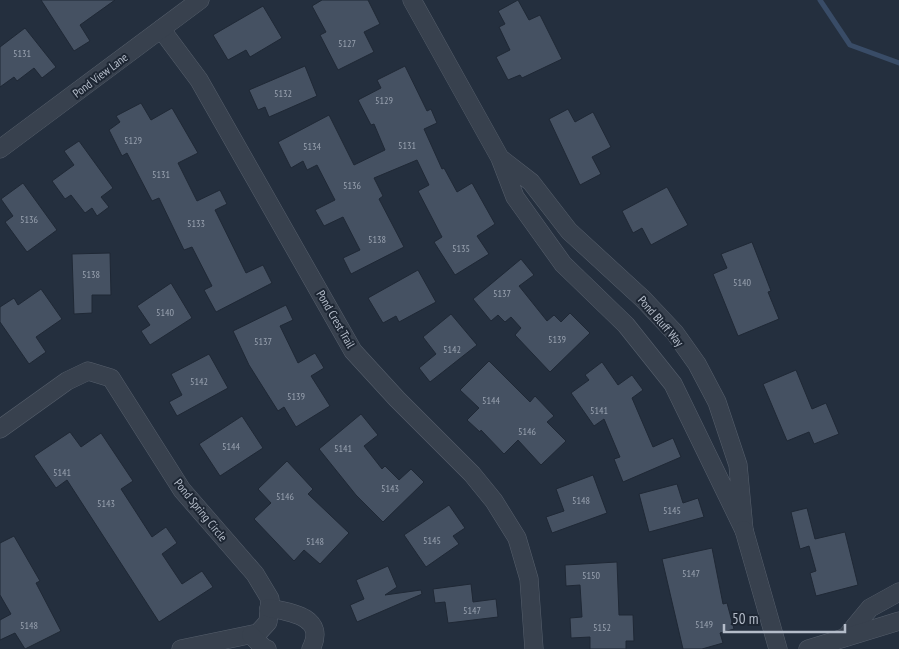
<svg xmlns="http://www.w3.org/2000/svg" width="899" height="649" viewBox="0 0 899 649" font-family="'PT Sans Narrow',sans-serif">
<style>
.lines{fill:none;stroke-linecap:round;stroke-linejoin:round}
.stream{stroke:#394c67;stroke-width:5}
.building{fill:#455162;stroke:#1f2835}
.minor-casing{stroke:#565f6c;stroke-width:19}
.minor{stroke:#38414e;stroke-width:18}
.labels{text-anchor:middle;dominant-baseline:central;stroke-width:4;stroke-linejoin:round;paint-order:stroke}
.number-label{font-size:10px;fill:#98a1af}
.street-label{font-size:12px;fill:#b4bcc9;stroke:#1d2633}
</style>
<rect width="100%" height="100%" fill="#242f3e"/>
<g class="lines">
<path class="stream" d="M820,0l30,45 49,18"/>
</g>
<g class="building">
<path d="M41,0h74l-35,25 10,16 -16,10z"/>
<path d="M322,0h46l12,24 -16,8 10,20 -36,18 -18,-35 6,-3 -14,-26z"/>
<path d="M518,0l11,20 11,-5 22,44 -40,19 -2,-3 -12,5 -12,-23 14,-7 -11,-23 6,-3 -7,-13z"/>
<path d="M263,6l19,32 -32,19 -4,-7 -18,10 -15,-25z"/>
<path d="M25,28l31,39 -14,11 -8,-10 -17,13 -3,-4 -14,10v-40z"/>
<path d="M305,66l12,30 -48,21 -4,-10 -7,3 -9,-20z"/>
<path d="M405,66l22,45 4,-2 6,14 -13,6 18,40 2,-1 13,24 15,-9 23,41 -18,12 12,18 -34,21 -21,-33 8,-5 -24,-46 11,-6 -12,-25 -43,18 9,18 -4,3 25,48 -53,27 -8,-16 17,-8 -17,-33 -19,9 -9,-16 20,-10 -18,-35 -10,5 -4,-9 -12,7 -13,-26 51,-27 25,50 31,-15 -11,-26 -3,1 -13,-25 23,-12 -4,-8z"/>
<path d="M141,103l10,17 21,-12 26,45 -20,10 19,38 23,-11 7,14 -12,6 31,63 17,-8 9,18 -56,29 -12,-22 8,-4 -20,-39 -8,3 -25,-52 -7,3 -25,-48 -5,3 -13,-26 11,-8 -4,-6z"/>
<path d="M568,109l7,13 18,-10 18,35 -19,10 9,17 -21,11 -31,-66z"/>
<path d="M79,141l34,47 -12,9 8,10 -12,9 -5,-8 -7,5 -14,-18 -6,4 -13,-18 22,-16 -10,-14z"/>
<path d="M23,183l34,47 -30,22 -22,-30 8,-6 -12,-17z"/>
<path d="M667,187l21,38 -37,20 -9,-17 -9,5 -11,-22z"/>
<path d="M752,242l19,49 -3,1 11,27 -41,17 -25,-62 14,-6 -6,-14z"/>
<path d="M110,253l1,42h-19v18l-18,1 -2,-60z"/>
<path d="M521,259l13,16 -15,11 28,35 7,-6 7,7 9,-9 20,20 -40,39 -35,-37 6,-7 -10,-11 -6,5 -7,-7 -7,6 -18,-22z"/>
<path d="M418,270l18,32 -37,20 -3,-6 -13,7 -15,-25z"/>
<path d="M171,283l21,35 -42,27 -9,-14 9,-6 -13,-19z"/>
<path d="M41,289l21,30 -26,18 10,15 -17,12 -29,-42v-15l14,-9 4,7z"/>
<path d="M286,305l7,15 -13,6 18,37 17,-10 9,15 -13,8 19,30 -34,21 -12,-20 -6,4 -29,-46 -16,-34z"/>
<path d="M451,314l26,31 -47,37 -11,-14 17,-14 -13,-17z"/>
<path d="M209,354l19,34 -51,28 -8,-14 13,-7 -11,-21z"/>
<path d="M489,361l41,41 5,-6 19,20 -7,6 19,19 -25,24 -23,-25 -14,14 -23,-24 -1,2 -13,-12 12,-12 -19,-18z"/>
<path d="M602,362l16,23 14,-10 11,15 -11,8 21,49 20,-9 8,19 -58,25 -9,-23 6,-2 -16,-38 -10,7 -23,-33 18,-13 -4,-5z"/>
<path d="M796,370l16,39 14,-6 13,31 -25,10 -5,-12 -22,9 -24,-57z"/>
<path d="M361,414l17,21 -14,11 18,23 3,-3 14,14 12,-11 13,13 -41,40 -27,-27 -37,-46z"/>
<path d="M242,416l21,32 -43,28 -21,-32z"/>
<path d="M70,432l11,15 20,-14 32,48 -12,8 31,48 14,-10 11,16 -15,11 20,30 20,-13 11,16 -54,35 -92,-142 -11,8 -22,-32z"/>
<path d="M287,461l26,28 -5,5 41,39 -29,31 -16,-14 -10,11 -40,-42 17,-16 -13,-14z"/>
<path d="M593,475l14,38 -55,20 -6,-16 18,-6 -8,-22z"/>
<path d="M677,484l6,19 15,-5 6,19 -55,15 -10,-38z"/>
<path d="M449,505l16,23 -12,8 6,8 -33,23 -22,-32z"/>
<path d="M807,508l8,31 30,-7 13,53 -42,11 -6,-23 6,-2 -7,-25 -9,3 -9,-37z"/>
<path d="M14,536l26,45 -4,2 25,48 -36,18 -10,-16 -15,7v-20l11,-6 -11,-19v-52z"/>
<path d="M712,548l11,56 4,-1 7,26 -14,4 3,10 -21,6h-19l-21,-90z"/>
<path d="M617,562l2,53h14l1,26h-8v8h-36v-12l-19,1 -1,-20 12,-1 -2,-32 -14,1 -1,-21z"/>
<path d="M388,566l9,21 -12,8 36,-5 1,4 -65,28 -7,-17 14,-6 -8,-19z"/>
<path d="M471,584l2,18 23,-3 2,18 -50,6 -3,-21 -10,1 -2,-14z"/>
</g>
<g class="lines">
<g class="minor-casing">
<g id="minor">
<path d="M412,0l88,158 15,39 48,67 63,61 47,59 71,146 -6,-65 -21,-63 -20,-38 -22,-31 -32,-34 -74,-68 -38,-49 -31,-24"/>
<path d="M161,29l38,51 154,271 44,48 75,75 22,27 23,37 12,41 5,70"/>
<path d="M0,149l200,-149"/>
<path d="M0,429l67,-48 21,-10 23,7 71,112 73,84 15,25 -2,23 -10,11 -77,16"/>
<path d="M744,530l34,119"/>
<path d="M269,608c22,4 58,9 42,41"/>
<path d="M251,635l13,13 3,1"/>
<path d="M846,637l24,-29 29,-16"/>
<path d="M808,649l91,-28"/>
</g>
</g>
<use href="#minor" class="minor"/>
</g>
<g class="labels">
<g class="number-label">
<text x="347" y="43">5127</text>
<text x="22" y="53">5131</text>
<text x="283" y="93">5132</text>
<text x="384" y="100">5129</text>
<text x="133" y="140">5129</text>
<text x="407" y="145">5131</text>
<text x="312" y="146">5134</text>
<text x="161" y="174">5131</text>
<text x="352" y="185">5136</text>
<text x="29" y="219">5136</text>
<text x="196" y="223">5133</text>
<text x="377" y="239">5138</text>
<text x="461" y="248">5135</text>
<text x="91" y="274">5138</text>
<text x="742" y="282">5140</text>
<text x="502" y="293">5137</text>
<text x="165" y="312">5140</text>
<text x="557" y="339">5139</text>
<text x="263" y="341">5137</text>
<text x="452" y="349">5142</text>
<text x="199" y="381">5142</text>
<text x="296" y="396">5139</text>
<text x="491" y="400">5144</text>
<text x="599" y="410">5141</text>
<text x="527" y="431">5146</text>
<text x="231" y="446">5144</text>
<text x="343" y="448">5141</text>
<text x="62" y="472">5141</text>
<text x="390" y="488">5143</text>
<text x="285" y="496">5146</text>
<text x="581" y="500">5148</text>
<text x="106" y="503">5143</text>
<text x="672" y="510">5145</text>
<text x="432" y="540">5145</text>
<text x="315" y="541">5148</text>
<text x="691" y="573">5147</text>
<text x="591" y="575">5150</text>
<text x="472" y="610">5147</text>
<text x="704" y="624">5149</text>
<text x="29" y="625">5148</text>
<text x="602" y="627">5152</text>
</g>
<g class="street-label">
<text transform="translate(100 75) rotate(-37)">Pond View Lane</text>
<text transform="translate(336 319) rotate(60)">Pond Crest Trail</text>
<text transform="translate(661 321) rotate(49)">Pond Bluff Way</text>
<text transform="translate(201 510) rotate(51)">Pond Spring Circle</text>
</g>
</g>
<path d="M724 624v8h121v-8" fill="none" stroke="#b4bcc9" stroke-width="2.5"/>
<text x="732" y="624" font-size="15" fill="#b4bcc9" stroke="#1d2633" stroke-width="4" paint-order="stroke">50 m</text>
</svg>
